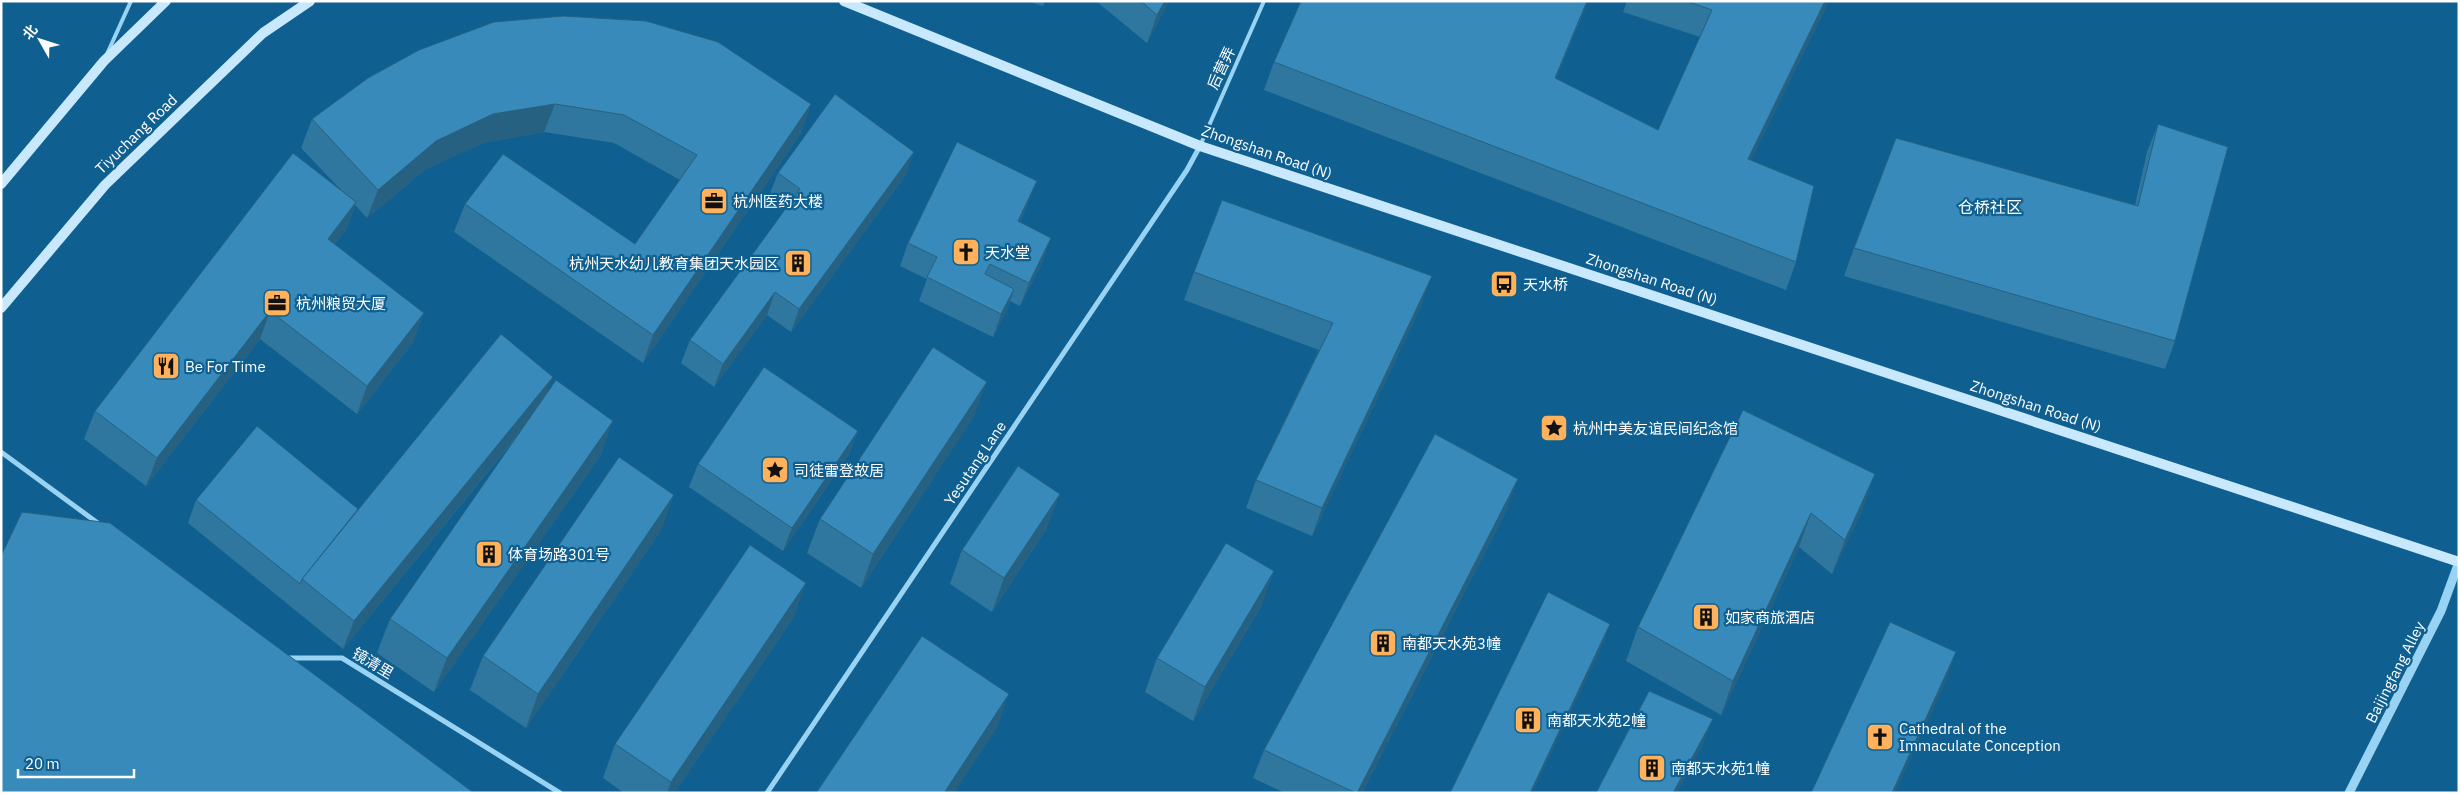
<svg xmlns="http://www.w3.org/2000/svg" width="2460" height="794" viewBox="0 0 2460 794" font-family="'IBM Plex Sans','Noto Sans SC',sans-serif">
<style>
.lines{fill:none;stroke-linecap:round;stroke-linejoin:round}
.service{stroke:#99d3f4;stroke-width:4}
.minor{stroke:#99d3f4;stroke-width:5}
.tertiary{stroke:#99d3f4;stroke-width:9}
.secondary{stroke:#c8e9fd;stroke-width:10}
.wall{fill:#2f779f}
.shaded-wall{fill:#266182}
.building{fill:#378ab9;stroke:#266182}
.labels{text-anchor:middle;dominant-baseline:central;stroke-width:4.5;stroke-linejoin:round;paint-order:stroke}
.street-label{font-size:15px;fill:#fff;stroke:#0f6090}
.poi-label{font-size:15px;fill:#fff;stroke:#0f6090;text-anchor:start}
.neighbourhood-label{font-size:16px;fill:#fff;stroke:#0f6090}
</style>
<rect width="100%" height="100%" fill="#0f6090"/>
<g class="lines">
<g class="service">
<path d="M107,54l24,-53"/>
<path d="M1200,146l64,-145"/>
</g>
<g class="minor">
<path d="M1,452l98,72"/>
<path d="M286,658h56l218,135"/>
<path d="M767,793l420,-623 13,-24"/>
</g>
<path class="tertiary" d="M2349,793l92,-182 18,-49"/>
<g class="secondary">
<path d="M844,1l356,145 1259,416"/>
<path d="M1,184l103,-123 62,-60"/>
<path d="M1,308l104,-123 158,-152 47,-32"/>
</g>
</g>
<g class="wall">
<path d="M1027,1h18l-2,5z"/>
<path d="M1096,1h73l-22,42z"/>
<path d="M1301,1h287l-32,78 102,51 42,-93 -77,-25 4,-11h202l-78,159 45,102 -10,28 -522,-200 10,-28z"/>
<path d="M368,78l443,26 -10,29 -158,230 -189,-131 11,-28 170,40 45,-64 -66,-37 -70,-11 -61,11 -57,26 -59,49 -12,-13 -9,25 -11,14 79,97 -57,73 -97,-75 -114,147 -62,-47 11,-28 248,-219 -42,-44 11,-29z"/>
<path d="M2158,124l17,217 -10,28 -321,-93 10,-28 281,-43 12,-53z"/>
<path d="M778,173l128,2 -115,157 -24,-17 -53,72 -33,-24 9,-23 96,-132 -17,-12z"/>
<path d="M1028,204l-8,18 23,39 -23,45 -10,-5 -4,11 -13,25 -74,-36 8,-22 -27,-13 8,-23z"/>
<path d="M1194,272l228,32 -110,232 -66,-28 10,-28 63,-130 -135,-50z"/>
<path d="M546,395l55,60 -167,237 -57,-39 13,-34 129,-185 -176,215 -155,-126 8,-23 162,9z"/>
<path d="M1743,410l120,98 -31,66 -33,-27 -78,168 -95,-54 12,-34z"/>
<path d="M974,416l-113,172 -54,-35 13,-34z"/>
<path d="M858,431l-9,23 -66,97 -94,-64 9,-23z"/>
<path d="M1508,507l-146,286h-77l-32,-15 11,-28z"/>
<path d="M1047,528l-55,84 -42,-28 12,-34z"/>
<path d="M662,529l-136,199 -56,-38 13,-34z"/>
<path d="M1262,605l-69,116 -48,-29 12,-34z"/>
<path d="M794,617l-120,176h-50l-21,-15 12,-34z"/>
</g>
<g class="shaded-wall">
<path d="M1165,1h4l-22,42 10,-28z"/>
<path d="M1587,1h1l-43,105 10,-28z"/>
<path d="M1825,1h4l-91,186 10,-28z"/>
<path d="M555,104l-11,28 -61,11 -57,26 -59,49 11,-28 58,-49 57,-27z"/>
<path d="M811,104l-10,29 -158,230 10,-28z"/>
<path d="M914,152l-8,23 -115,157 8,-23z"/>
<path d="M1037,181l-9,23 -19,40 9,-23z"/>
<path d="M356,202l-10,28 -29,37 11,-28z"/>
<path d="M1051,238l-8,23 -23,45 9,-23z"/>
<path d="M1432,276l-10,28 -110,232 10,-28z"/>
<path d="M1014,289l-8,23 -13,25 8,-23z"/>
<path d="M775,292l-8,23 -53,72 9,-23z"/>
<path d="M270,311l-10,28 -114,147 11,-28z"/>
<path d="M424,313l-10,28 -57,73 10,-28z"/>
<path d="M553,377l-11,28 -199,244 11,-28z"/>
<path d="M987,382l-13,34 -113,172 12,-34z"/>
<path d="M613,421l-12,34 -167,237 13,-34z"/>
<path d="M858,431l-9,23 -66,97 9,-23z"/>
<path d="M1875,474l-12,34 -31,66 13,-34z"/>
<path d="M1518,479l-10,28 -146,286h-5z"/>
<path d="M1060,494l-13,34 -55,84 12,-34z"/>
<path d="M674,495l-12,34 -136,199 12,-34z"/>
<path d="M1811,513l-12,34 -78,168 12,-34z"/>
<path d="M1274,571l-12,34 -69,116 12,-34z"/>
<path d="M806,583l-12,34 -120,176h-7l4,-11z"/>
<path d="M1610,624l-8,23 -70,146h-2z"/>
<path d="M1956,652l-10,29 -51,112h-3z"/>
<path d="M1009,694l-12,34 -43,65h-10z"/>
<path d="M1713,719l-9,23 -27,51h-4z"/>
</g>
<g class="building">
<path d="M1141,1h24l-8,14z"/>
<path d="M1301,1h286l-32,77 103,52 54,-120 -26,-9h139l-77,158 66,27 -18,76 -522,-200z"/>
<path d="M563,16l83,5 72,21 93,62 -158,231 -188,-131 38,-50 132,90 62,-89 -73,-40 -69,-11 -62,10 -57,27 -58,49 -66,-71 56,-41 51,-28 75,-28z"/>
<path d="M835,94l79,58 -115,157 -24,-17 -52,72 -33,-24 110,-151 -22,-16z"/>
<path d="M2158,124l70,23 -53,194 -321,-93 42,-110 242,68z"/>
<path d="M957,142l80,39 -19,40 33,17 -22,45 -39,-19 -5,10 29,15 -13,25 -74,-37 10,-20 -29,-14z"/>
<path d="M293,153l63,49 -28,37 96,74 -57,73 -97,-75 -113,147 -62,-47z"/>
<path d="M1222,200l210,76 -110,232 -66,-28 77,-157 -139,-51z"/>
<path d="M501,334l52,43 -199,244 -52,-42z"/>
<path d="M933,347l54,35 -114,172 -53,-35z"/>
<path d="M764,367l94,64 -66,97 -94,-64z"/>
<path d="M556,380l57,41 -166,237 -57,-39z"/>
<path d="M1743,410l132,64 -30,66 -34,-27 -78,168 -95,-54z"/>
<path d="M257,426l101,83 -56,70 -2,5 -104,-84z"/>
<path d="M1435,434l83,45 -161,314h-1l-92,-43z"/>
<path d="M619,457l55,38 -136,199 -55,-38z"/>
<path d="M1018,466l42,28 -56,84 -42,-28z"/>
<path d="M22,512l88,11 364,270h-473v-237z"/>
<path d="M1226,543l48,28 -69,116 -48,-29z"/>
<path d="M750,545l56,38 -135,199 -56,-38z"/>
<path d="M1548,592l62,32 -80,169h-80z"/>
<path d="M1890,622l66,30 -64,141h-81z"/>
<path d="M922,636l87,58 -65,99h-128z"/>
<path d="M1649,691l64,28 -40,74h-77z"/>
</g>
<defs>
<g id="office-square" transform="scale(1.4375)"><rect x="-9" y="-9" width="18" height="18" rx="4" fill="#ffb15b" stroke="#0f6090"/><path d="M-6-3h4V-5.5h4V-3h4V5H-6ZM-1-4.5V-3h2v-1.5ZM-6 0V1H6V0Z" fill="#111"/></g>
<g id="church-square" transform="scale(1.4375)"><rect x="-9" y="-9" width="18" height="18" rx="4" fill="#ffb15b" stroke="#0f6090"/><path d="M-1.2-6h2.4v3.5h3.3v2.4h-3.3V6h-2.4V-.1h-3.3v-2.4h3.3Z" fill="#111"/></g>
<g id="building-square" transform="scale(1.4375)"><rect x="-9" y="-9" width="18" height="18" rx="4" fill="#ffb15b" stroke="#0f6090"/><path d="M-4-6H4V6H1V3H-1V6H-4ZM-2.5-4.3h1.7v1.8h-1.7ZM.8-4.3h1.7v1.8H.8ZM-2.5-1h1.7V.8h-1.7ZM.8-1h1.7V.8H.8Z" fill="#111"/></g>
<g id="bus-square" transform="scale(1.4375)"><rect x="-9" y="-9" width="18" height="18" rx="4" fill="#ffb15b" stroke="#0f6090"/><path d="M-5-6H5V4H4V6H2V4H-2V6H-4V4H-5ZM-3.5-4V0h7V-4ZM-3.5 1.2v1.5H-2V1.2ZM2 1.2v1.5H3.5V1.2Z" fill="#111"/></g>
<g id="restaurant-square" transform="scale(1.4375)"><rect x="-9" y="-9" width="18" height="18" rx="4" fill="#ffb15b" stroke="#0f6090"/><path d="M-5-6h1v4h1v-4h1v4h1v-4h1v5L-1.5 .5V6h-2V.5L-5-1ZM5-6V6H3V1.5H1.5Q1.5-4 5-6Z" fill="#111"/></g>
<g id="sight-square" transform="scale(1.4375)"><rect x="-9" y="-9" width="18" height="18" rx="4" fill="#ffb15b" stroke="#0f6090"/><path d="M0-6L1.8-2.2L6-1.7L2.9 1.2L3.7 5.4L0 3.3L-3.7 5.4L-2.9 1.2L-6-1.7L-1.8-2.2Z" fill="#111"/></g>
</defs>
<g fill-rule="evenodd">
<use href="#office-square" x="714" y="201"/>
<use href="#church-square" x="966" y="252"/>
<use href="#building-square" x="798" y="263"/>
<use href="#bus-square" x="1504" y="284"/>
<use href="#office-square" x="277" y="303"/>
<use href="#restaurant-square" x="166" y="366"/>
<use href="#sight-square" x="1554" y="428"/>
<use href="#sight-square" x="775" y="470"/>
<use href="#building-square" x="489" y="554"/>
<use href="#building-square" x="1706" y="617"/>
<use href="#building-square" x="1383" y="643"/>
<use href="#building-square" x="1528" y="720"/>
<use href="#church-square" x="1880" y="737"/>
<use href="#building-square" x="1652" y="768"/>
</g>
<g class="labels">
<g class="street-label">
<text transform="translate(1221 68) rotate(-65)">后营弄</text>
<text transform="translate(136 134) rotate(-44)">Tiyuchang Road</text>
<text transform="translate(1267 152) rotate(19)">Zhongshan Road (N)</text>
<text transform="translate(1652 279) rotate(18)">Zhongshan Road (N)</text>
<text transform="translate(2036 406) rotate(18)">Zhongshan Road (N)</text>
<text transform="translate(975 463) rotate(-56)">Yesutang Lane</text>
<text transform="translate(373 663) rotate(31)">镜清里</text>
<text transform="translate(2395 672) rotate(-63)">Baijingfang Alley</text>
</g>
<g class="poi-label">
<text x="733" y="201">杭州医药大楼</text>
<text x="985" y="252">天水堂</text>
<text x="779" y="263" text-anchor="end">杭州天水幼儿教育集团天水园区</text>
<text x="1523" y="284">天水桥</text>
<text x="296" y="303">杭州粮贸大厦</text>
<text x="185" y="366">Be For Time</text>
<text x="1573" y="428">杭州中美友谊民间纪念馆</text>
<text x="794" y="470">司徒雷登故居</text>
<text x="508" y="554">体育场路301号</text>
<text x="1725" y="617">如家商旅酒店</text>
<text x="1402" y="643">南都天水苑3幢</text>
<text x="1547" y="720">南都天水苑2幢</text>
<text x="1899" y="728">Cathedral of the<tspan x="1899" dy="17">Immaculate Conception</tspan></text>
<text x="1671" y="768">南都天水苑1幢</text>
</g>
<g class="neighbourhood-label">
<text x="1990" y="207">仓桥社区</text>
</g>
</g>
<rect width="2460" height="794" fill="none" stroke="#ffffff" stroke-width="5"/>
<g transform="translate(40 40) rotate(309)" stroke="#0f6090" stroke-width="4" paint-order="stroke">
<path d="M0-4L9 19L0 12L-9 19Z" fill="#ffffff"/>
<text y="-8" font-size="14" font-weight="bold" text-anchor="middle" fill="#ffffff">北</text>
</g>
<path d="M18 769v8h116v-8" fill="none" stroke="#ffffff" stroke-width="2.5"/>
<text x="25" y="769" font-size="15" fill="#ffffff" stroke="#0f6090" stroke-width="4" paint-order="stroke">20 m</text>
</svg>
